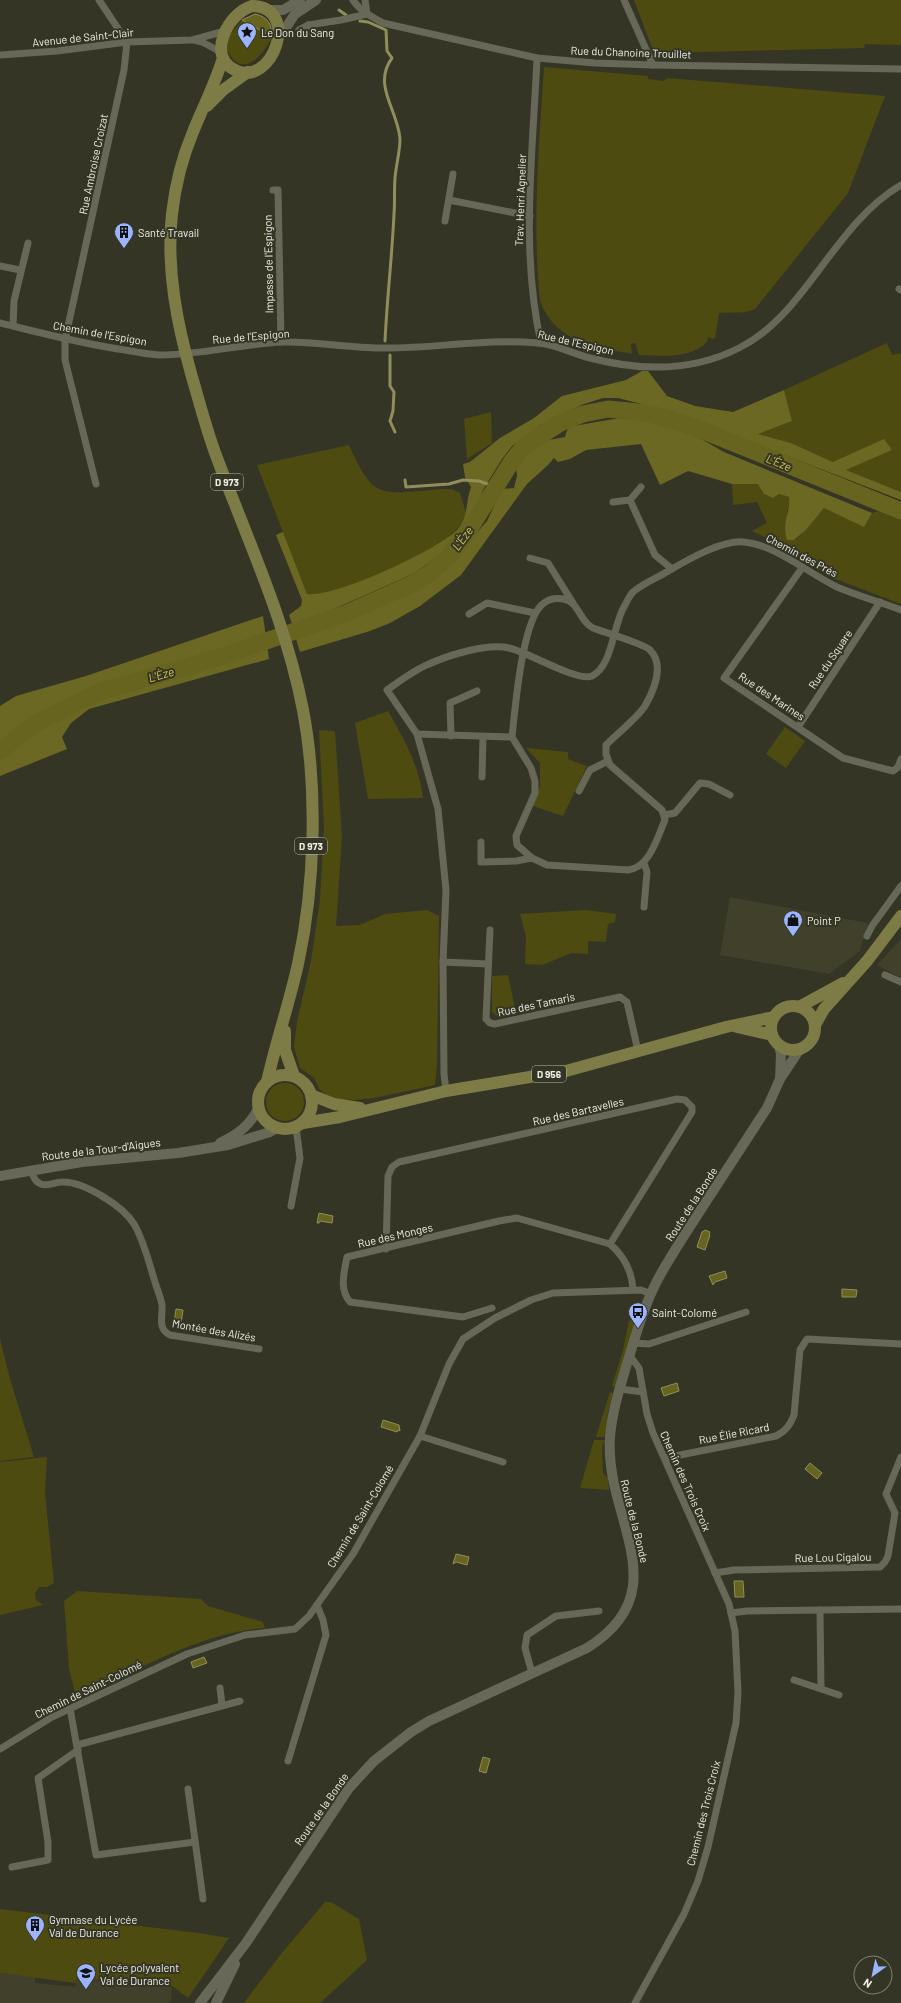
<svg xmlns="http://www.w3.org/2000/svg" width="901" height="2003" viewBox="0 0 901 2003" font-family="Barlow,sans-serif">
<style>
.built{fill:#41402b}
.green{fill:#4e4b10}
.forest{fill:#6b6823}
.water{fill:#67641f;stroke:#908e5b}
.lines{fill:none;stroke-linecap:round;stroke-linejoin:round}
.stream{stroke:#908e5b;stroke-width:3}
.river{stroke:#67641f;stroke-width:17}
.minor{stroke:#686858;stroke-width:7}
.secondary{stroke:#686858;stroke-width:10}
.primary{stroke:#7e7c46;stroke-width:12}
.labels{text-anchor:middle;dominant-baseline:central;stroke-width:4;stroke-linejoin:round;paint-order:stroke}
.shield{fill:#353526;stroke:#b7b7ac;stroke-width:1}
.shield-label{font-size:10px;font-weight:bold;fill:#efefe6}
.poi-label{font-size:11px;fill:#efefe6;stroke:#353526;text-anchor:start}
.street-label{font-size:11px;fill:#efefe6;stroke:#353526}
.water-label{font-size:12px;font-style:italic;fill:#cec84f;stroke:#353526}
</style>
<rect width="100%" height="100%" fill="#353526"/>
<g class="built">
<path d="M730,897l138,26 -8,28 -31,23 -109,-19z"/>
<path d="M901,939v39l-24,-13z"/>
<path d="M0,1973l35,4v6l40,4 2,-8 95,7 -1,14 -3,3h-168z"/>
</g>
<g class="green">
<path d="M634,0h267v45l-36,-1 -1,4 -210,5z"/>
<path d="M242,20l30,17c-9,19 -30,43 -45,13l2,-14z"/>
<path d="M544,67l104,9v3l16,2 3,-3 218,18 -37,97 -93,116c-13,6 -23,2 -36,4l-4,25 -2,1 -5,-2 -1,5c-17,17 -45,14 -68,13l-4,-12 -4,1 1,10c-38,-8 -76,-11 -92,-53 -8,-78 -1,-156 4,-234z"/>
<path d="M887,343l5,12 9,-2v139l-56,-22 47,-20 -59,12 -42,-19 -34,-9 35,-13 -8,-31z"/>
<path d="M491,412l1,31 -25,16 -3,-40z"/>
<path d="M349,445c23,51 28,50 82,45 12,-1 19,-3 29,3l7,23c-8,11 -16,21 -28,28 -27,16 -103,54 -132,50l-50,-129z"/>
<path d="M732,484h27l5,10 9,4 6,-4 10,3 1,6 -3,9 8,28 11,-10 18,-22 40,18 8,-13 6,-2 23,9v84l-68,-26 -58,-36 -23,-11 15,-8 -10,-21 -24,3z"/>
<path d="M388,711c16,28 31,54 35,87l-55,1 -13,-76z"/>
<path d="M785,727l20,14 -19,27 -20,-14z"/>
<path d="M319,730l16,1 7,106 -6,89 24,-1 25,-11 42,-4 12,6 -2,149 -2,20 -61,13 -21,2 -22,-2 -11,-8 -6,-12 -14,-10 -6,-21 3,-25 14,-61 9,-61 4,-74z"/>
<path d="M526,748l42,4v7l19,7 -24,50 -30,-10 7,-20v-23z"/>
<path d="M586,910l30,4 -1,8 -7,2 -2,18 -18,-1v13l-16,-1 -30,12 -17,-1 1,-27 -6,-23z"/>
<path d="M508,975l8,37 -18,5 -6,-5v-36z"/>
<circle cx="285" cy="1102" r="19"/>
<path d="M637,1318l-21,67 -1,2 -3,-1 11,-36 6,-29z"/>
<path d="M0,1339l10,40 24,78 -34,4z"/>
<path d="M610,1392l3,1 -5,20 -3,24h-9z"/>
<path d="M594,1440h11l-3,7 1,26 5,5 1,12 -29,-2z"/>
<path d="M47,1457l-2,36 9,90 -7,4h-8l-4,6 1,7 7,5 -43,10v-153z"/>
<path d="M77,1591l124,8 7,7 55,16 2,6c-58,3 -122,39 -175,63l-15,1 -6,-23 -5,-68z"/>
<path d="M325,1902h6l28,17 8,41 -47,43h-76l37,-49z"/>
<path d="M0,1909l198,24 31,5 -41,60 -17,-13 -94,-7 -1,5 -76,-10z"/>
</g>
<g class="forest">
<path d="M642,371h6l19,25 28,10 38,6 51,-22 8,31 -34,13 33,9 42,19 51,-23 8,11 -46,20 55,22v8l-228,-88 -55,-14h-15l-22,7 -40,20 -28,20 -11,14 -19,31 -15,37 -9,12 -19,16 -27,19 -120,53 -4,-12 12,-9 1,-6 -26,-65 7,-3 24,62c28,4 130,-44 150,-64 12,-13 8,-27 14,-43l-6,-10 -2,-13 7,-2 30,-24 34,-20 28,-22 64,-16z"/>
<path d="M625,417l27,2 44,17 28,16 148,61 -8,14 -40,-19 -18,22 -12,10h-7c-6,-19 4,-27 2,-43l-10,-3 -6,4 -9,-4 -6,-10h-26l-44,-13 -28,14 -19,-41 -55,6 -16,9 -12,3 -4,-4 -6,7 -21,19 -66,91 -41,31 -30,17 -20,8 -70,21 -5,-16 99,-37 31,-16 31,-26 31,-36 15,-32 12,-1 3,-12 -1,-11 10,-15 17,-9 22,-4 3,-10z"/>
<path d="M263,616l6,43 -180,50 -18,14 -9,14 5,12 -67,27v-70l16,-10 70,-20z"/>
</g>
<g class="water">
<path d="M255,14c13,3 17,10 17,23l-30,-17z"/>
<path d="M319,1213l14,3 -1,7 -12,-2 -1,2h-2z"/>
<path d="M705,1230l5,2 -1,2 1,1 -5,15 -8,-3 5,-15z"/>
<path d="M725,1271l2,7 -12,4 -2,3 -4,-9z"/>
<path d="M842,1289l15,1 -1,7h-14z"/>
<path d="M176,1309l7,1 -2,14 -7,-1z"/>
<path d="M677,1383l2,8 -15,5 -3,-8z"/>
<path d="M383,1420l16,5 1,6 -2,-1 -1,2 -16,-5z"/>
<path d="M810,1463l12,10 -5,6 -12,-10z"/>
<path d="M456,1554l13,3 -2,8 -11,-3 -3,2z"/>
<path d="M734,1581h9l1,16h-9z"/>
<path d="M204,1657l3,6 -14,5 -2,-6z"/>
<path d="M483,1757l7,2 -4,14 -7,-2z"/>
</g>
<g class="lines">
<g class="stream">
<path d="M339,10l7,5"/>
<path d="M360,21l8,1 18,8 1,21 5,7c-20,27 6,52 8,81 0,13 -4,26 -5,39 -1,12 0,24 -1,36 -2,43 -7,85 -9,127"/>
<path d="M390,355v31l4,6 -1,19 -3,10 5,11"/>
<path d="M405,480l1,7 43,-3 14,-4 16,1 17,6"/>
</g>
<path class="river" d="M0,751l36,-28 63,-31 115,-33 133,-46 67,-30 16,-10 18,-16 21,-27 43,-69 12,-15 38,-24 21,-8 25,-5 40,4 46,14 207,84"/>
<g class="minor">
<path d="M353,0c7,11 19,17 30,23l154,35 58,5 58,2 248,4"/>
<path d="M365,0l2,14"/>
<path d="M624,0l29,65"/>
<path d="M299,30l9,-5"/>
<path d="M306,33l2,-8 33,-5 26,-6"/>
<path d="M194,40l8,2 19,10"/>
<path d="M0,55l57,-4 70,-9 65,-2 33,-9"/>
<path d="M537,58c-4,94 -17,192 4,285"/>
<path d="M273,190h5l3,152"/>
<path d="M449,200l81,16"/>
<path d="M445,221l8,-47"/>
<path d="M0,266l20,4"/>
<path d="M899,289l2,1"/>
<path d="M0,323c42,10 82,21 125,27 11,2 23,4 34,5 41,0 82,-11 123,-13 33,-1 66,6 98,6 53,1 105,-10 158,-5 17,1 35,11 52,15 50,13 102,14 149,-10 67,-33 94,-123 162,-163"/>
<path d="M13,326l1,-25 14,-58"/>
<path d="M96,484l-31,-124v-20l59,-270 3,-28 -28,-42"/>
<path d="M630,500l25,55 17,14"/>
<path d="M613,502l17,-2 11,-13"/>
<path d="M530,558l18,5 25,40"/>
<path d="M802,568l-78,110 119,80 50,13 5,-4 3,-8"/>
<path d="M469,614l18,-11 48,10"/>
<path d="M798,727l82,-125"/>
<path d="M417,734l95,3 19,31 4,13v12l-19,43 1,9 15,13 15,7 81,5c22,-3 29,-32 37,-50l-3,-10 -52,-45 -4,-11v-9c11,-11 31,-27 39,-39 9,-16 20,-41 5,-56 -5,-6 -47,-18 -57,-22 -13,-6 -14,-26 -29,-29 -7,-1 -14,-1 -20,4 -22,14 -29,108 -32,134"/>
<path d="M451,736l-1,-33 27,-12"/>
<path d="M482,777l1,-40"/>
<path d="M579,791l11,-21 18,-9"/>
<path d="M664,815l11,-2 25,-30 9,1 21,11"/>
<path d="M481,842v20l35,-1 16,-3"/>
<path d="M644,863l3,9 -3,35"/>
<path d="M490,930l-4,89 4,4 5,1 125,-27 7,5 11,49"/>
<path d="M867,936l5,-10 29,-40"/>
<path d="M443,962l45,2"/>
<path d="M885,975l16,7"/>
<path d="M446,1091l-2,-17 -1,-112 3,-72 -8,-81 -21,-75 -30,-44c13,-9 27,-20 42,-26 20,-9 58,-21 80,-16 19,4 68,34 83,28 21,-10 21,-53 33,-71 2,-4 5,-10 8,-13 10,-9 26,-15 37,-22 19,-11 52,-30 74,-28 32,3 64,31 93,45 21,9 43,15 64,23"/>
<path d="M31,1170c2,6 4,12 10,14 7,3 14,-2 21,-2 21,-1 61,24 72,42 10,17 15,39 21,58 2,7 6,16 7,23 1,13 -5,23 8,30l89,14"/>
<path d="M291,1206l9,-48 -4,-31"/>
<path d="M386,1249l2,-73 4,-9 7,-5 278,-63 8,1 7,7v5l-82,132"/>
<path d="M492,1308l-29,9 -113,-15c-11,-13 -6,-29 -3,-45l152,-36 18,-3 93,26c14,12 22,27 23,46"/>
<path d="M633,1343l16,1 97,-32"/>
<path d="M630,1356l9,12 8,46 6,19 76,171 6,27 3,61 -2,31 -28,124 -10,34 -14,33 -49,89"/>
<path d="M620,1389l23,3"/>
<path d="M420,1436l83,26"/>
<path d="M665,1458l111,-22c10,-5 14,-11 18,-21l6,-65 7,-11 94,5"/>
<path d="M715,1573l19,-3 146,-3 5,-5 3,-6 7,-43 -9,-19 15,-37"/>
<path d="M820,1610l1,78"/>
<path d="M731,1613l16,-2 154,-2"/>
<path d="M532,1673l-7,-25 2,-13 29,-19 43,-5"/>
<path d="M794,1680l45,15"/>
<path d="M220,1688l2,17"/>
<path d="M70,1708l26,147 99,-13"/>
<path d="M77,1745l163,-44"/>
<path d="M0,1749l52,-32 135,-63 58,-19 50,-6 14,-13 44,-62 67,-118 29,-72 14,-25 32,-21 36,-18 22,-7 88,-3 10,4"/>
<path d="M288,1761l38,-126 -3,-15 -6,-15"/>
<path d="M188,1789l15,110"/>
<path d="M12,1867l36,-7v-18l-10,-64 40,-28"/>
</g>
<g class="secondary">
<path d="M267,10h16l17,-10"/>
<path d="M279,38l16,-24 21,-14"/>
<path d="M779,1045l2,9 -1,25"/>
<path d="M220,1143c18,-9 30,-17 39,-36"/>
<path d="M0,1176l82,-14 96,-9 50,-8 42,-13 7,-4"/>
<path d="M200,2003l46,-60 103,-155 25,-27 37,-29 18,-11 158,-73c93,-58 17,-130 23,-211 2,-24 9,-47 16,-70 9,-29 17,-59 31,-86 12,-23 27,-45 41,-67 23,-35 46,-71 69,-106l13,-29 20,-30"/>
<path d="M216,2003l19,-39"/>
</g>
<g class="primary">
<path d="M252,6c50,1 20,83 -17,64 -29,-14 -7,-57 17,-64z"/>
<path d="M223,58c-8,26 -20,49 -30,74 -11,26 -18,55 -21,82 -6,55 5,110 20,163 8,27 15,55 25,81 31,83 69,164 86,252 15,78 12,176 -5,254 -9,40 -22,78 -31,118"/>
<path d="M207,106l16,-16 25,-18"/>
<circle cx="793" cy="1028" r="22"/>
<path d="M799,1007l44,-24"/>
<path d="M815,1025l9,-16 43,-48 34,-45"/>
<path d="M737,1027l35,8"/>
<path d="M285,1031v19l9,26"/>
<circle cx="285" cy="1102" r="27"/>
<path d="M311,1095l23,9 26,4"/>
<path d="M303,1123l37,-6 106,-26 120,-20 160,-44 48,-10"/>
</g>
</g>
<defs>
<g id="sight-pin" transform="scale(1)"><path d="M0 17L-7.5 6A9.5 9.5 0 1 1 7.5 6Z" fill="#9bb4fd" stroke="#353526"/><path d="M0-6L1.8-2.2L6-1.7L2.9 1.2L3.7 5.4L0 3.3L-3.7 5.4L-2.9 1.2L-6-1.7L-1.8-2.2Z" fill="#111"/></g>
<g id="building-pin" transform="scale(1)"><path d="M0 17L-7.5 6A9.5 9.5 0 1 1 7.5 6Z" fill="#9bb4fd" stroke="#353526"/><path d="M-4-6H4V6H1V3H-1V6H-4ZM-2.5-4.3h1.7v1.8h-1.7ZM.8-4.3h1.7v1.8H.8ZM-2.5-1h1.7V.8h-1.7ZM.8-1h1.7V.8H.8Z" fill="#111"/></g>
<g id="shop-pin" transform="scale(1)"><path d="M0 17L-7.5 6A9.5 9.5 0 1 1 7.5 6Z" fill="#9bb4fd" stroke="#353526"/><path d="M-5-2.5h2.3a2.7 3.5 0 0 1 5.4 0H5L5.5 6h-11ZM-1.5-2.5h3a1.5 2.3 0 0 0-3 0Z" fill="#111"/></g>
<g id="bus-pin" transform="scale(1)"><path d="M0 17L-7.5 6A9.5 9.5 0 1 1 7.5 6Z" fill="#9bb4fd" stroke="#353526"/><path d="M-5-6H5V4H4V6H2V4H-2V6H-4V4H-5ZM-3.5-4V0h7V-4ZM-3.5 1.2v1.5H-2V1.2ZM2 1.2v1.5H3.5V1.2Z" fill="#111"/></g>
<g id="school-pin" transform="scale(1)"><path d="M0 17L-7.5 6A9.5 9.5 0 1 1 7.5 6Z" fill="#9bb4fd" stroke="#353526"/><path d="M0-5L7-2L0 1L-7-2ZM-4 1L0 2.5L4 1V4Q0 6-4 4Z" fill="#111"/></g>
</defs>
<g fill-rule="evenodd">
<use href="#sight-pin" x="247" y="32"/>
<use href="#building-pin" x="124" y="232"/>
<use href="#shop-pin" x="793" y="920"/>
<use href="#bus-pin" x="638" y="1312"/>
<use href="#building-pin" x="35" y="1925"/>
<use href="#school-pin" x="86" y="1973"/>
</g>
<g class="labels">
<g class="shield">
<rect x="211" y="474" width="32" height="16" rx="3"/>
<rect x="295" y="838" width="32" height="16" rx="3"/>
<rect x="532" y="1066" width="34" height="16" rx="3"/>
</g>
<g class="shield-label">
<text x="227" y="482">D 973</text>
<text x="311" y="846">D 973</text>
<text x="549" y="1074">D 956</text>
</g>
<g class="poi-label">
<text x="261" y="32">Le Don du Sang</text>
<text x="138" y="232">Santé Travail</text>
<text x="807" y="920">Point P</text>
<text x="652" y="1312">Saint-Colomé</text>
<text x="49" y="1919">Gymnase du Lycée<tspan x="49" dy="13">Val de Durance</tspan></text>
<text x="100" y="1967">Lycée polyvalent<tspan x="100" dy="13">Val de Durance</tspan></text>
</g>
<g class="street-label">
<text transform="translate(83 37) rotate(-6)">Avenue de Saint-Clair</text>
<text transform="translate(631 52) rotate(2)">Rue du Chanoine Trouillet</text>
<text transform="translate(93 164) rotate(-78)">Rue Ambroise Croizat</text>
<text transform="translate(520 200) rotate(-88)">Trav. Henri Agnelier</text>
<text transform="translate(268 264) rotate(-91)">Impasse de l'Espigon</text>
<text transform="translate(100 333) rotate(10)">Chemin de l'Espigon</text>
<text transform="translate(251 336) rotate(-5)">Rue de l'Espigon</text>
<text transform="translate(576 342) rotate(13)">Rue de l'Espigon</text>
<text transform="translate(802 555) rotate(28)">Chemin des Prés</text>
<text transform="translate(830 659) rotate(-56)">Rue du Square</text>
<text transform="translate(772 696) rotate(34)">Rue des Marines</text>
<text transform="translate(536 1004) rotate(-12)">Rue des Tamaris</text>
<text transform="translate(578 1111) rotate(-13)">Rue des Bartavelles</text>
<text transform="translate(101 1149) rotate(-7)">Route de la Tour-d'Aigues</text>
<text transform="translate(691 1204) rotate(-57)">Route de la Bonde</text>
<text transform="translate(395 1235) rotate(-13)">Rue des Monges</text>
<text transform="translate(214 1330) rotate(10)">Montée des Alizés</text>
<text transform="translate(734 1433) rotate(-11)">Rue Élie Ricard</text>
<text transform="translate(686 1481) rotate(66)">Chemin des Trois Croix</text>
<text transform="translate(360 1516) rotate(-59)">Chemin de Saint-Colomé</text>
<text transform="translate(635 1521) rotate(76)">Route de la Bonde</text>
<text transform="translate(833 1557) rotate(-1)">Rue Lou Cigalou</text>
<text transform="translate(88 1689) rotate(-26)">Chemin de Saint-Colomé</text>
<text transform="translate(321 1809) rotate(-55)">Route de la Bonde</text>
<text transform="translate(703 1813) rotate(-76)">Chemin des Trois Croix</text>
</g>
<g class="water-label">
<text transform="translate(779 462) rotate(22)">L'Èze</text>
<text transform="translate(462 538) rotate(-53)">L'Èze</text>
<text transform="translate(161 674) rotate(-16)">L'Èze</text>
</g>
</g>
<g transform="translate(873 1975) rotate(213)"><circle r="19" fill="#353526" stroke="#7f7f73"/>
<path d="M0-3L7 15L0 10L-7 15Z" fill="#9bb4fd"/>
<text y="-6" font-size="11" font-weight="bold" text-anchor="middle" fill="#efefe6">N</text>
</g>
</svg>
